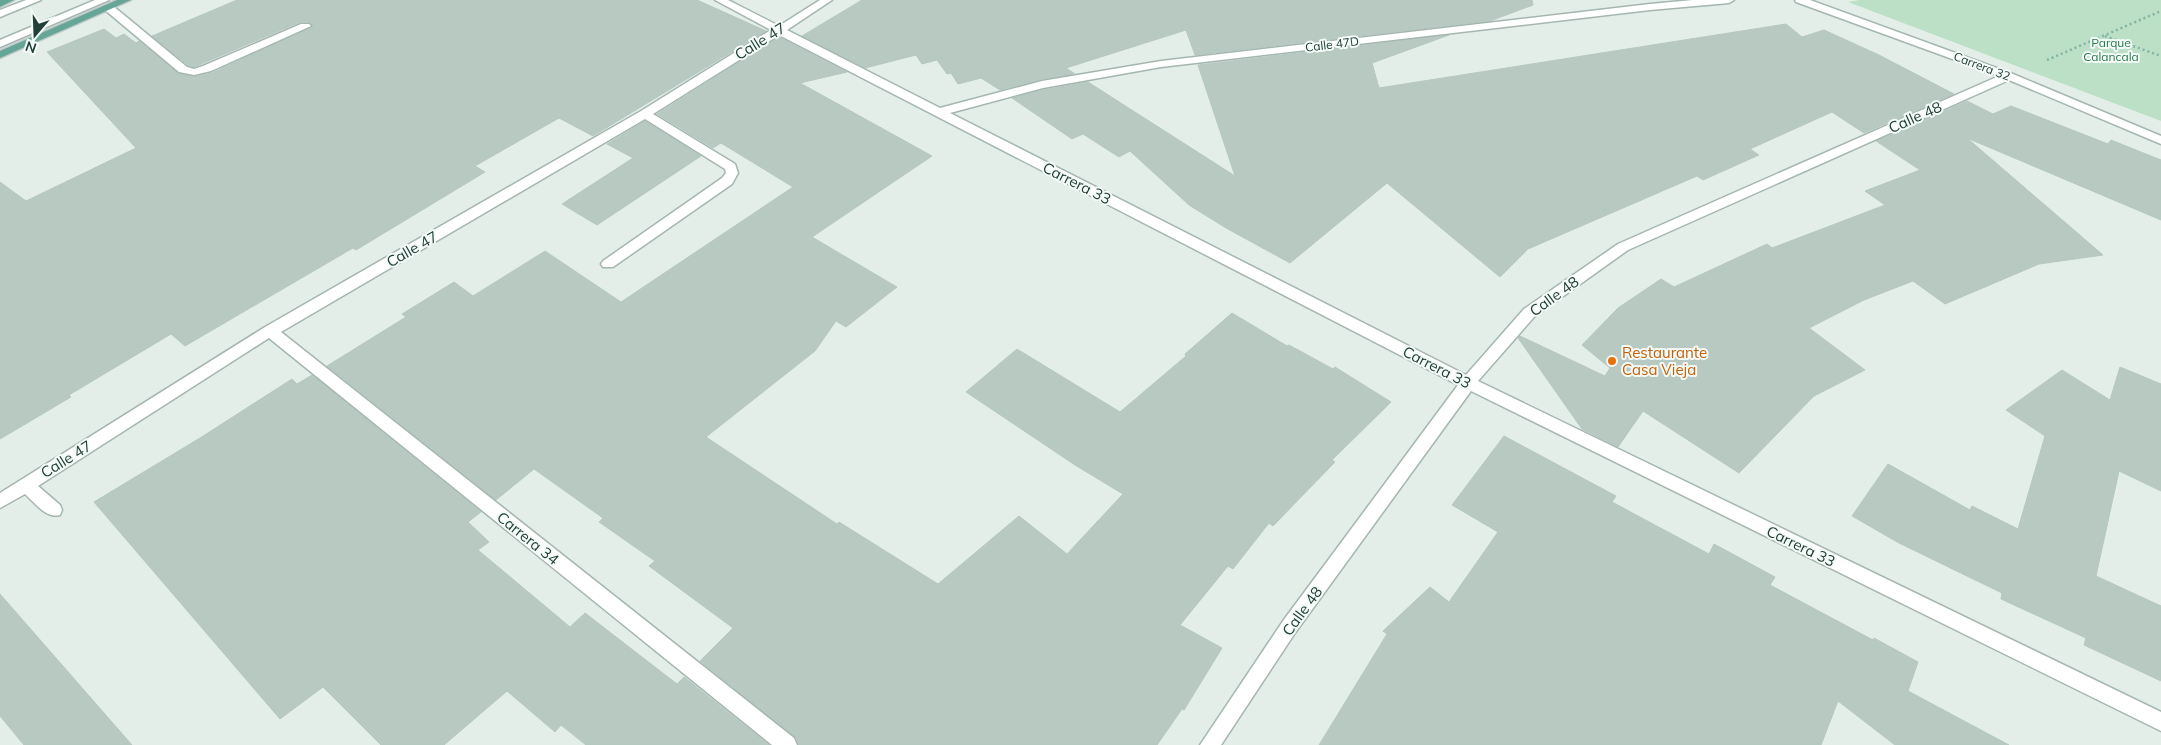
<svg xmlns="http://www.w3.org/2000/svg" width="2161" height="745" viewBox="0 0 2161 745" font-family="Mulish,sans-serif">
<style>
.green{fill:#bbe0c6}
.building{fill:#b8c9c2;stroke:#b5c8c1}
.lines{fill:none;stroke-linecap:round;stroke-linejoin:round}
.minor-casing{stroke:#a5b6b1;stroke-width:3}
.major-casing{stroke:#c1cac8;stroke-width:3}
.path{stroke:#82b3a5;stroke-width:2.5;stroke-dasharray:2 3;stroke-linecap:butt}
.minor{fill:#fff;fill-rule:evenodd}
.major{fill:#65a697;fill-rule:evenodd}
.food-dot{fill:#e8710a;stroke:#f4faf7;stroke-width:2}
.labels{text-anchor:middle;dominant-baseline:central;stroke-width:4;stroke-linejoin:round;paint-order:stroke}
.far-park-label{font-size:12px;fill:#297a4b;stroke:#f4faf7}
.far-street-label{font-size:12px;fill:#214039;stroke:#f4faf7}
.street-label{font-size:15px;fill:#214039;stroke:#f4faf7}
.food-label{font-size:15px;fill:#c56008;stroke:#f4faf7;text-anchor:start}
</style>
<rect width="100%" height="100%" fill="#e3eee9"/>
<path class="green" d="M1860,0h301v121l-313,-119z"/>
<g class="building">
<path d="M237,0h460l69,31 -173,105 -34,-18 -84,48 10,6 -129,78 -3,-2 -168,98 -14,-12 -102,61 2,2 -71,42v-257l26,19 110,-53 -89,-96 57,-23 12,9 8,-4 12,9 3,-2 39,32 16,4 18,-4 101,-47 -4,-4h-9l-106,45 -6,-2 -36,-29z"/>
<path d="M862,0h670l1,5 -43,16 -295,34 -9,-25 -120,38 9,6 -33,5 -42,11 -19,-12 -23,6 -7,-11 -4,1 -10,-14 -15,4 -6,-9 -51,13 -63,-32z"/>
<path d="M1786,24l16,13 22,-7 55,25 75,39 -90,39 -32,-21 -82,37 9,6 -56,25 -6,-4 -169,73 -28,28 -113,-94 -97,80 -64,-35 -37,-23 -59,-54 -11,6 -36,-23 -11,5 -60,-41 31,-8 45,-8 147,94 -37,-111 251,-30 -77,28 7,25z"/>
<path d="M779,37l68,35 -47,11 132,73 -120,81 85,50 -51,40 -10,-6 -21,30 -109,86 131,87 2,-2 99,62 81,-68 48,38 56,-60 -48,-29 -109,-73 51,-43 103,63 66,-56 -1,-2 47,-41 55,33 2,-1 44,24 2,-2 56,35 -59,58 3,2 -62,64 -4,-3 -36,46 -5,-3 -48,59 42,23 -38,62 -2,-1 -25,36h-358l-4,-8 -95,-76 33,-33 -84,-62 6,-5 -56,-39 4,-4 -69,-49 -38,31 -169,-134 79,-49 -4,-3 52,-32 19,14 72,-45 76,51 172,-115 -72,-44 -8,5 -56,-34z"/>
<path d="M1967,101l26,13 18,-8 97,38 3,-4 50,20v60l-194,-82 136,117 -64,9 -94,40 -32,-23 -49,19 -55,28 56,42 -51,26 -75,77 -96,-62 -25,36 -36,-18 -64,-91 2,-2 85,40 5,-8 -28,-23 36,-37 43,-29 13,8 93,-43 5,4 113,-43 -20,-14 55,-21 -44,-29z"/>
<path d="M645,121l56,35 -104,69 -35,-21 71,-46 -26,-14z"/>
<path d="M2120,367l41,17v107l-42,-20 -23,105 65,30v75l-77,-36 2,-7 -85,-39 1,-6 -103,-50 -47,-27 36,-52 82,46 2,-4 46,23 27,-93 -39,-26 56,-40 48,30z"/>
<path d="M312,375l169,137 -13,10 21,20 -11,8 92,77 15,-14 92,71 7,-7 85,68h-183l-25,-20 -6,7 -48,-41 -63,54h-63l-58,-58 -43,32 -186,-217 106,-64 92,-59 5,5z"/>
<path d="M1504,436l112,60 -4,6 97,52 5,-10 61,33 -5,8 103,55 1,-2 44,24 -10,29 101,54h-114l-57,-44 -17,44h-502l68,-111 -4,-3 47,-44 19,15 49,-70 -46,-27z"/>
<path d="M0,594l132,151h-108l-24,-29z"/>
</g>
<g class="lines">
<g class="minor-casing">
<g id="minor">
<path d="M26,0h15l-41,17v-7z"/>
<path d="M95,0h14l-109,47v-7z"/>
<path d="M715,0h13l51,26 41,-26h12l-45,30 153,78 102,-27 119,-20 489,-57 43,-4h41l-5,3 -79,7 -489,57 -118,21 -93,25 516,262 58,-66 94,-65 381,-168 -203,-74 -1,-2h15l203,74 148,62v8l-152,-64 -381,170 -94,67 -56,64 683,331v19l-690,-340 -176,242 -74,112h-21l83,-124 175,-236 -679,-350 -126,79 82,50 3,9 -6,11 -119,83h-10l-2,-3 2,-3 119,-83 4,-5 -1,-4 -80,-50 -364,213 513,406 3,7h-25l-503,-407 -231,148 22,19 2,5 -2,5c-14,4 -26,-13 -35,-21l-25,14v-15l265,-166 376,-216 130,-81z"/>
<path d="M109,5l4,1 74,61 7,2 9,-3 98,-42h8l2,2 -100,45 -17,4 -15,-3 -74,-62 -1,-2 1,-2z"/>
</g>
</g>
<g class="major-casing">
<g id="major">
<path d="M0,0h14l-14,7z"/>
<path d="M117,0h14l-131,58v-7z"/>
</g>
</g>
<g class="path">
<path d="M2105,36l56,20"/>
<path d="M2047,60l114,-49"/>
</g>
<use href="#minor" class="minor"/>
<use href="#major" class="major"/>
</g>
<circle class="food-dot" cx="1612" cy="361" r="5"/>
<g class="labels">
<g class="far-park-label">
<text x="2111" y="42">Parque<tspan x="2111" dy="14">Calancala</tspan></text>
</g>
<g class="far-street-label">
<text transform="translate(1332 44) rotate(-7)">Calle 47D</text>
<text transform="translate(1982 66) rotate(21)">Carrera 32</text>
</g>
<g class="street-label">
<text transform="translate(760 41) rotate(-32)">Calle 47</text>
<text transform="translate(1915 117) rotate(-24)">Calle 48</text>
<text transform="translate(1077 183) rotate(27)">Carrera 33</text>
<text transform="translate(412 249) rotate(-30)">Calle 47</text>
<text transform="translate(1554 296) rotate(-36)">Calle 48</text>
<text transform="translate(1437 367) rotate(27)">Carrera 33</text>
<text transform="translate(66 459) rotate(-32)">Calle 47</text>
<text transform="translate(528 538) rotate(39)">Carrera 34</text>
<text transform="translate(1801 546) rotate(26)">Carrera 33</text>
<text transform="translate(1302 611) rotate(-54)">Calle 48</text>
</g>
<g class="food-label">
<text x="1622" y="352">Restaurante<tspan x="1622" dy="17">Casa Vieja</tspan></text>
</g>
</g>
<g transform="translate(35 35) rotate(199)" stroke="#f4faf7" stroke-width="4" paint-order="stroke">
<path d="M0-4L9 19L0 12L-9 19Z" fill="#214039"/>
<text y="-8" font-size="14" font-weight="bold" text-anchor="middle" fill="#214039">N</text>
</g>
</svg>
